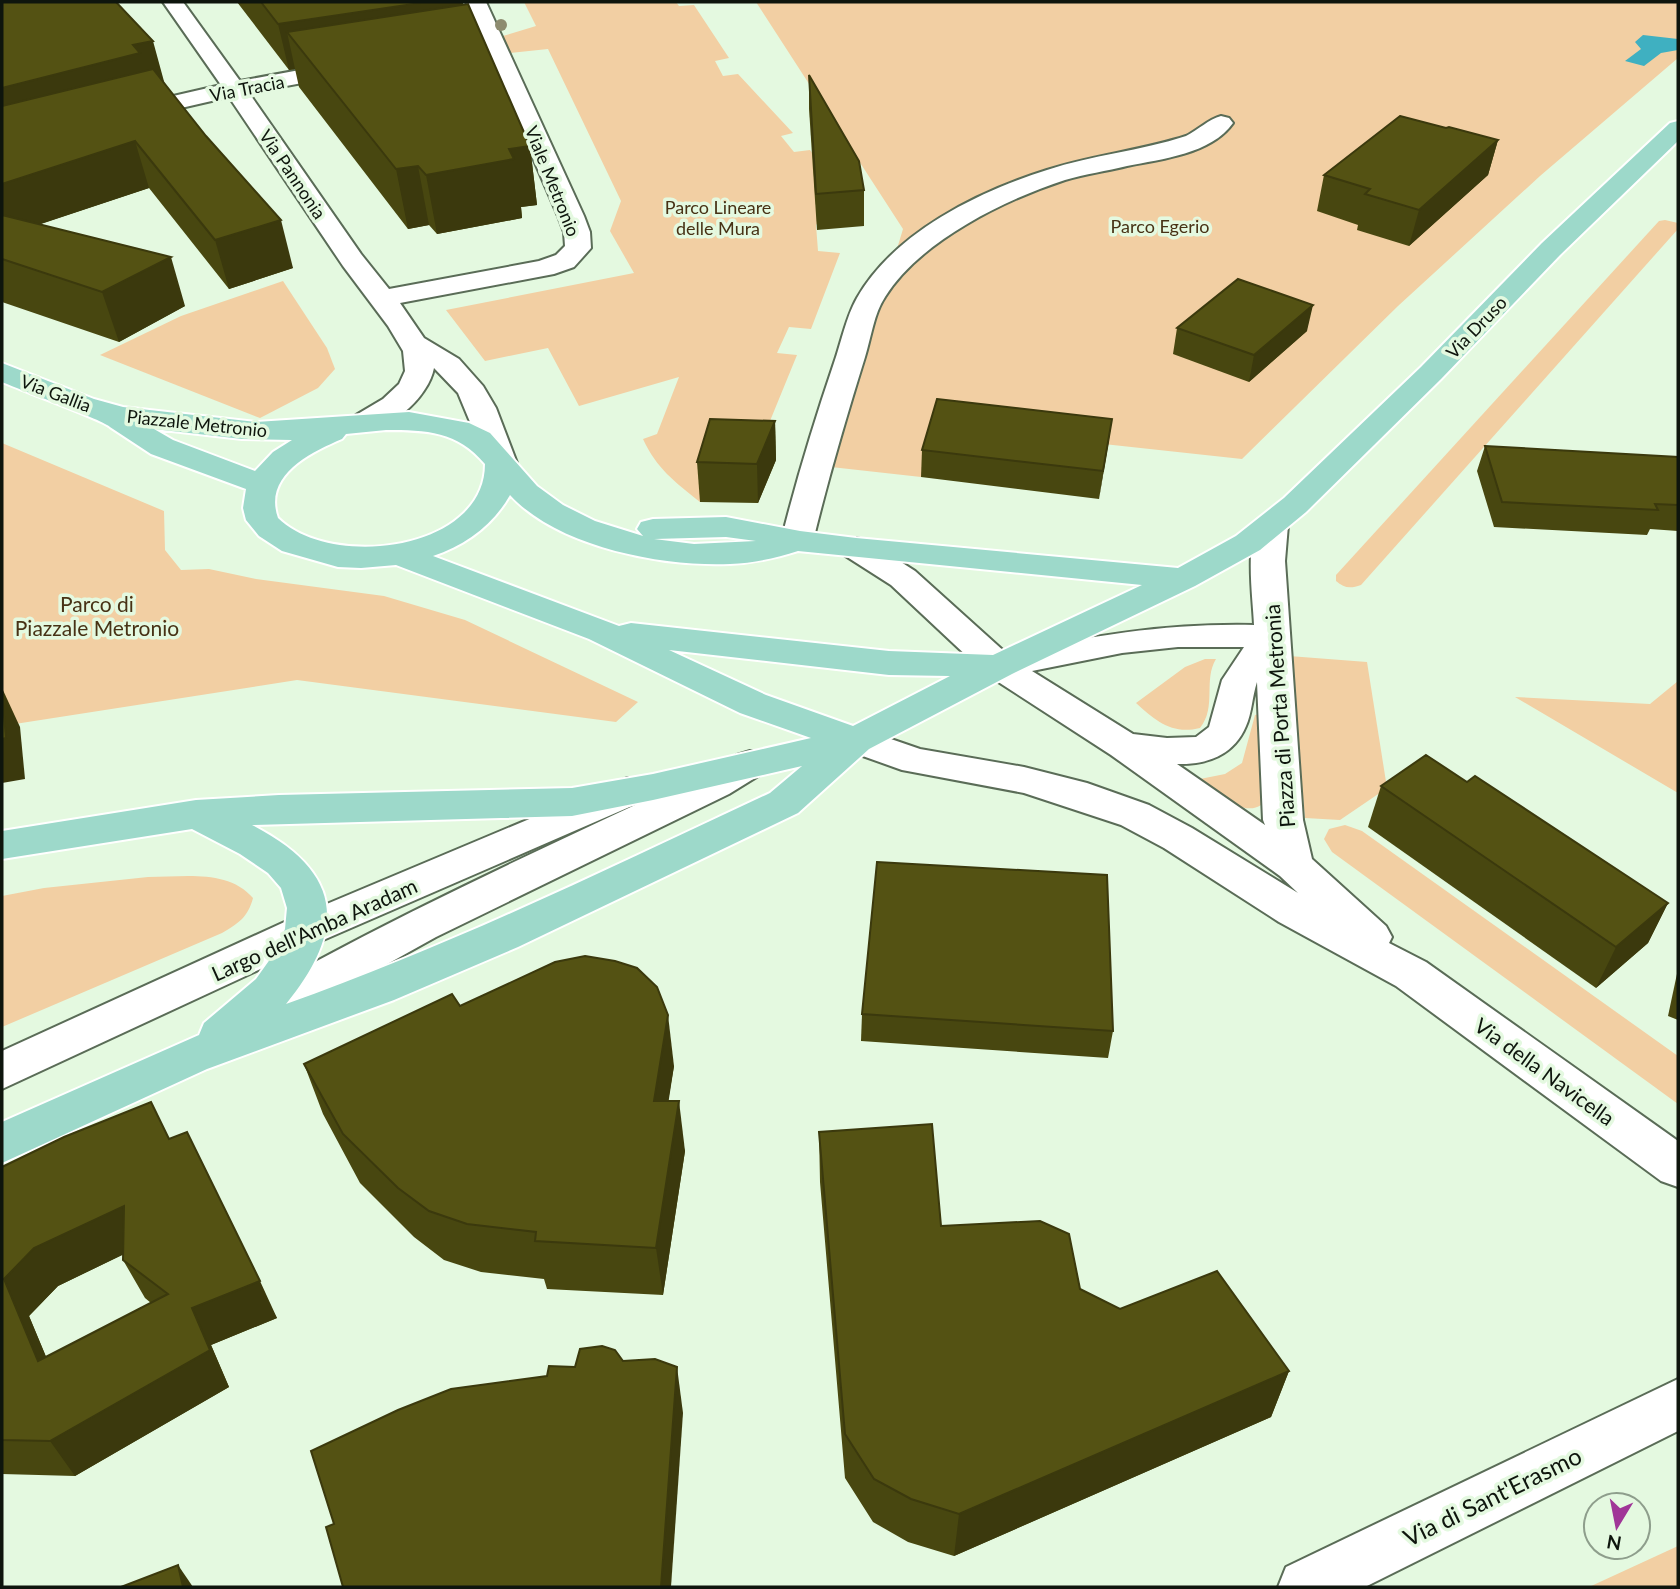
<svg xmlns="http://www.w3.org/2000/svg" width="1680" height="1589" viewBox="0 0 1680 1589" font-family="Lato,sans-serif">
<style>
.green{fill:#f2cfa3}
.water{fill:#3fb0c1}
.lines{fill:none;stroke-linecap:round;stroke-linejoin:round}
.minor-casing{stroke:#5a6c57;stroke-width:4}
.major-casing{stroke:#fff;stroke-width:4}
.minor{fill:#fff;fill-rule:evenodd}
.major{fill:#9dd9ca;fill-rule:evenodd}
.tree{fill:#8e8c70}
.wall{fill:#484710;fill-rule:evenodd}
.shaded-wall{fill:#3b390d}
.building{fill:#545213;stroke:#3b390d;stroke-width:2;fill-rule:evenodd}
.labels{text-anchor:middle;dominant-baseline:central;stroke-width:7;stroke-linejoin:round;paint-order:stroke}
.far-street-label{font-size:18px;fill:#0e150d;stroke:#e4f9e0}
.far-park-label{font-size:18px;fill:#473215;stroke:#e4f9e0}
.park-label{font-size:21px;fill:#473215;stroke:#e4f9e0}
.street-label{font-size:21px;fill:#0e150d;stroke:#e4f9e0}
.near-street-label{font-size:24px;fill:#0e150d;stroke:#e4f9e0}
</style>
<rect width="100%" height="100%" fill="#e4f9e0"/>
<g class="green">
<path d="M524,2h152l3,4 15,-1 35,53 -14,3 8,15 15,-2 55,59 -12,3 13,16 16,-2 31,42 -25,33 2,26 22,2 -29,76 -22,-2 -12,26 20,2 -43,105 -41,-2 -13,44c-26,-21 -43,-33 -57,-63l14,-5 22,-57 -100,29 -31,-58 -63,13 -39,-51 188,-37 -24,-42 11,-30 -73,-152 -38,4 -7,-17 33,-10z"/>
<path d="M756,2h922v56l-138,118 -142,130 -156,153 -305,-33 -16,51 -90,-10 72,-238z"/>
<path d="M1665,220l13,3v6l-317,356c-11,4 -17,3 -25,-4v-6l323,-354z"/>
<path d="M283,281l44,67 8,21 -17,19 -58,30 -160,-63 81,-39z"/>
<path d="M2,443l162,68 1,39 16,20 28,-1 47,10 128,17 81,24 173,82 -22,20 -319,-42 -295,46z"/>
<path d="M1289,656l78,6 20,126 -47,32 -35,-2z"/>
<path d="M1205,659h11c-13,21 1,48 -16,69 -28,7 -44,-7 -64,-25l49,-36z"/>
<path d="M1678,681v112l-163,-96 135,7z"/>
<path d="M1259,714l2,91c-19,13 -45,-15 -61,-26l25,-5 17,-11 13,-48z"/>
<path d="M1345,825l17,6 316,225v48l-346,-252 -8,-13 5,-10z"/>
<path d="M148,877c36,0 80,-8 105,21 -5,19 -14,25 -31,35l-220,94v-131l42,-8z"/>
<path d="M1678,1546v41h-89z"/>
</g>
<path class="water" d="M1643,35l35,4v11l-17,3 -17,13 -19,-5 16,-12 -6,-7z"/>
<g class="lines">
<g class="minor-casing">
<g id="minor">
<path d="M163,2h20l57,79 108,-20 8,2 3,5 -3,5 -107,20 112,161 28,35 150,-28 17,-6 9,-9 -1,-14 -6,-16 -70,-162 -53,8 -8,-2 -3,-5 3,-5 8,-2 48,-6 -17,-40h20l98,214 6,16 1,16 -17,19 -20,7 -154,29 24,35 35,21 24,27 13,22 21,55 -5,7 -11,2 -11,-2 -32,-77 -24,-25c-6,30 -46,67 -78,59l-4,-6 4,-6 27,-16 16,-15 6,-13 -2,-20 -15,-25 -45,-60 -114,-169 -100,23 -8,-2 -4,-5 4,-5 100,-23z"/>
<path d="M1221,116l8,2 4,5c-22,31 -71,36 -106,43 -20,5 -42,8 -62,14 -61,20 -145,61 -180,117 -11,16 -14,41 -20,60 -19,61 -37,122 -52,184l-4,7 -12,3 -12,-3 -4,-7c15,-60 33,-119 53,-178 7,-20 12,-46 23,-65 37,-65 120,-106 190,-128 45,-15 93,-19 139,-34 12,-6 23,-17 35,-20z"/>
<path d="M1272,515l11,3 5,7 -3,36 18,259 9,39 74,67 6,11 -3,6 37,19 252,179v46l-17,-6 -265,-195 -117,-64 -115,-74 -43,-23 -97,-32 -122,-23 -59,-21 -6,-9 6,-9 13,-4 64,22 104,18 63,16 62,22 43,23 106,65 -18,-17 -169,-121 -125,-81 -95,-89 -47,-30 -4,-7 4,-7 12,-3 12,3 47,30 91,82c87,-17 160,-30 248,-28 -1,-28 -10,-84 7,-107zM1178,647h66l-22,33 -13,47 -13,10 -29,1 -34,-4 -101,-63 90,-18zM1257,682l6,138 2,5 -88,-61c30,1 57,-9 69,-38 6,-13 6,-29 11,-44z"/>
<path d="M750,751l13,4 6,9 -6,9 -34,21 -293,143 -171,95 -15,5 -15,-5 -7,-12c13,-24 62,-44 87,-58 126,-68 257,-127 386,-188l36,-19z"/>
<path d="M627,778l14,4 5,10 -5,10 -320,139 -319,148v-38l289,-132z"/>
<path d="M1678,1379v52l-313,156h-87l8,-20z"/>
</g>
</g>
<g class="major-casing">
<path id="major" d="M1678,121v20l-118,114 -119,124 -135,133 -46,38 -65,36 -183,88 -143,75 -71,64 -280,134 -124,53 -187,69 -205,94v-41l197,-87 5,-12 52,-44 22,-31 7,-19 2,-21 -6,-20 -13,-15 -28,-19 -48,-25 -190,30v-28l194,-31 83,-5 293,-7 81,-14 158,-36 -71,-25 -151,-74 -193,-74 -35,3 -23,-1 -56,-16 -23,-15 -13,-16 -3,-12 3,-19 -95,-35 -41,-27c-4,-6 -92,-38 -108,-45v-19l92,36 29,8 133,15 153,-10 60,11 21,10 47,53 26,19 32,16 48,15 -6,-7 4,-7 12,-3 73,-2 74,14 56,7 322,30 58,-32 48,-38 137,-131 121,-124 128,-120zM154,429l88,10 50,1 -19,12 -18,19 -82,-31zM386,430c41,0 71,1 99,34 0,87 -154,106 -207,54 -15,-42 31,-65 64,-79l4,-5zM510,495c48,52 152,72 220,69 24,-1 46,-6 68,-13l344,34 -149,70 -104,-4 -258,-28 -12,3 -186,-70c33,-11 60,-31 77,-61zM726,537l30,4 -62,3 -40,-5zM669,650l220,25 61,1 -97,50 -87,-31zM802,766l-32,27c-160,75 -318,152 -484,211 63,-77 55,-133 -34,-179l320,-9 81,-16z"/>
</g>
<use href="#minor" class="minor"/>
<use href="#major" class="major"/>
</g>
<circle class="tree" cx="501" cy="25" r="6"/>
<g class="wall">
<path d="M2,2l163,83 128,183 -64,21 -80,-101 -109,36 145,82 -66,36 -117,-40z"/>
<path d="M237,2h226v3l67,141 7,59 -16,2 1,11 -85,16 -8,-9 -21,4 -109,-142 -4,-18 -6,1z"/>
<path d="M809,75l55,115v36l-47,4 -8,-121z"/>
<path d="M1446,128l52,12 -10,35 -79,71 -52,-16 1,-5 -41,-14 7,-36z"/>
<path d="M1177,328l130,3 -58,51 -76,-28z"/>
<path d="M1112,419l-13,80 -178,-22 1,-27z"/>
<path d="M775,421l1,39 -18,43 -58,-1 -3,-40z"/>
<path d="M1485,446l193,11v74l-28,-2 -3,6 -153,-8 -17,-56z"/>
<path d="M1467,782l201,121 -20,40 -52,45 -228,-161 13,-41z"/>
<path d="M1678,969v51l-10,-4z"/>
<path d="M460,1006l214,60 -6,35 17,50 -22,144 -116,-6 -3,-10 -63,-7 -37,-12 -30,-23 -54,-54 -37,-69 -19,-50z"/>
<path d="M862,1014l251,17 -5,27 -247,-17z"/>
<path d="M819,1132l122,94 139,63 40,20 169,62 -18,46 -317,139 -46,-14 -35,-20 -28,-44 -25,-296z"/>
<path d="M169,1139l108,179 -66,27 18,42 -154,89 -73,-2v-307zM124,1254l-1,6 22,38 6,5 -105,54 -17,-41 29,-30z"/>
</g>
<g class="shaded-wall">
<path d="M427,2h36l6,39 -182,-9 8,37 -6,1 -11,-46z"/>
<path d="M153,41l12,44 -163,52v-49l131,-43z"/>
<path d="M1498,140l-10,35 -79,71 10,-36z"/>
<path d="M135,141l14,47 -147,49v-53z"/>
<path d="M530,146l7,59 -16,2 1,11 -85,16 -11,-59 83,-26z"/>
<path d="M418,166l11,59 -21,4 -12,-60z"/>
<path d="M281,220l12,48 -64,21 -14,-49z"/>
<path d="M171,257l14,49 -66,36 -17,-50z"/>
<path d="M1313,305l-6,26 -58,51 5,-27z"/>
<path d="M1112,419l-4,27 -9,53 4,-28z"/>
<path d="M775,421l1,39 -18,43 -1,-39z"/>
<path d="M2,688l18,39 5,52 -23,4z"/>
<path d="M1668,903l-20,40 -52,45 20,-41z"/>
<path d="M668,1015l6,51 -13,84 -7,-49z"/>
<path d="M679,1101l6,50 -22,144 -7,-47z"/>
<path d="M124,1206l21,38 -87,42 -29,30 34,81 -25,-36 -34,-82 30,-31z"/>
<path d="M260,1281l17,37 -66,27 18,42 -154,89 -25,-35 142,-133z"/>
<path d="M677,1367l6,46 -12,174h-10z"/>
<path d="M1289,1371l-18,46 -317,139 5,-42z"/>
<path d="M178,1565l15,22h-10z"/>
</g>
<g class="building">
<path d="M2,2h114l37,39 -20,4 7,8 -138,35z"/>
<path d="M261,2h166l-149,22z"/>
<path d="M468,4l62,142 -21,3 5,10 -88,16 -8,-9 -22,3 -109,-137z"/>
<path d="M153,69l53,67 75,84 -66,20 -80,-99 -133,43v-78z"/>
<path d="M809,75l50,86 5,29 -48,4z"/>
<path d="M1400,116l46,12 3,-1 49,13 -79,70 -54,-16 5,-5 -46,-14z"/>
<path d="M2,215l169,42 -69,35 -100,-33z"/>
<path d="M1238,279l75,26 -59,50 -77,-27z"/>
<path d="M937,399l175,20 -9,52 -181,-21z"/>
<path d="M710,419l65,2 -18,43 -60,-2z"/>
<path d="M1485,446l193,11v48l-23,-1 3,6 -156,-8z"/>
<path d="M2,694l4,44 -4,1z"/>
<path d="M1426,755l41,27 8,-6 193,127 -52,44 -235,-161z"/>
<path d="M877,862l230,13 6,156 -251,-17z"/>
<path d="M585,956l30,5 22,7 20,19 11,28 -14,86h25l-23,147 -121,-7 1,-9 -69,-8 -38,-13 -31,-23 -55,-54 -39,-70 148,-70 8,12 95,-44z"/>
<path d="M151,1102l18,37 18,-7 73,149 -68,27 18,42 -160,91 -48,-1v-273l62,-30zM124,1206l-1,54 45,34 -130,67 -34,-82 30,-31z"/>
<path d="M932,1124l9,102 99,-5 29,13 11,55 40,20 97,-38 72,100 -330,143 -48,-15 -37,-20 -29,-45 -26,-302z"/>
<path d="M602,1346l13,4 8,11 32,-2 22,8 -16,220h-318l-17,-60 8,-3 -23,-73 87,-41 53,-21 96,-13 2,-10 26,1 5,-18z"/>
<path d="M178,1565l5,22h-62z"/>
</g>
<g class="labels">
<g class="far-street-label">
<text transform="translate(247 88) rotate(-11)">Via Tracia</text>
<text transform="translate(293 174) rotate(56)">Via Pannonia</text>
<text transform="translate(553 181) rotate(68)">Viale Metronio</text>
<text transform="translate(1476 327) rotate(-46)">Via Druso</text>
<text transform="translate(56 393) rotate(21)">Via Gallia</text>
<text transform="translate(197 423) rotate(6)">Piazzale Metronio</text>
</g>
<g class="far-park-label">
<text x="718" y="207">Parco Lineare<tspan x="718" dy="21">delle Mura</tspan></text>
<text x="1160" y="226">Parco Egerio</text>
</g>
<g class="park-label">
<text x="97" y="603">Parco di<tspan x="97" dy="24">Piazzale Metronio</tspan></text>
</g>
<g class="street-label">
<text transform="translate(1279 716) rotate(-94)">Piazza di Porta Metronia</text>
<text transform="translate(314 929) rotate(-24)">Largo dell'Amba Aradam</text>
<text transform="translate(1545 1071) rotate(36)">Via della Navicella</text>
</g>
<g class="near-street-label">
<text transform="translate(1492 1496) rotate(-26)">Via di Sant'Erasmo</text>
</g>
</g>
<rect width="1680" height="1589" fill="none" stroke="#0e150d" stroke-width="7"/>
<g transform="translate(1617 1526) rotate(190)"><circle r="33" fill="#e4f9e0" stroke="#8e9e8c" stroke-width="2"/>
<path d="M0-5L12 26L0 18L-12 26Z" fill="#a03697"/>
<text y="-10" font-size="19" font-weight="bold" text-anchor="middle" fill="#0e150d">N</text>
</g>
</svg>
